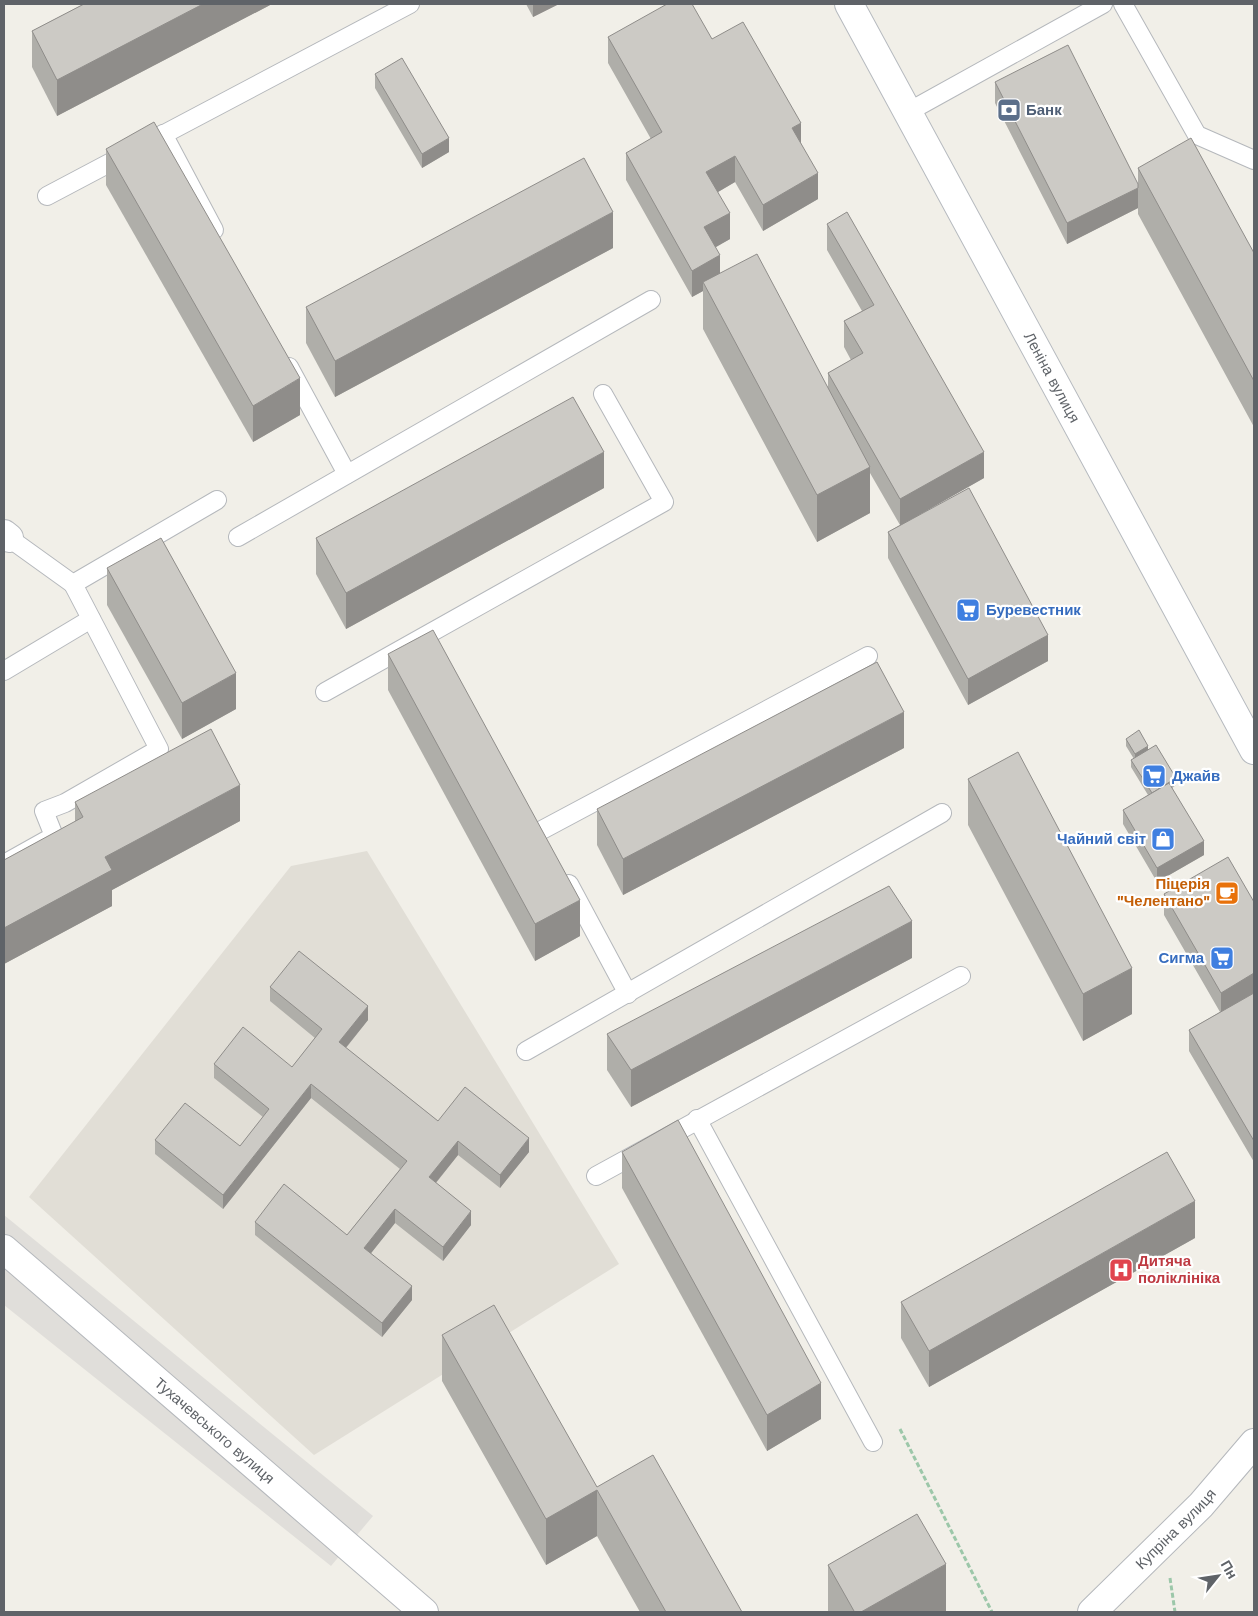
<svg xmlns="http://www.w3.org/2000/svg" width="1258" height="1616" viewBox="0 0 1258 1616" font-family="'Work Sans',sans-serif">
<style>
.industrial{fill:#e0deda}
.education{fill:#e1ded6}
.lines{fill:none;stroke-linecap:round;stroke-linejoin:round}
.lane-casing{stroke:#b5b8bc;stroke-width:20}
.street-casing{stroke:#b5b8bc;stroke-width:30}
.secondary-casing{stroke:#b6babf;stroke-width:30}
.path{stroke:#9cc7a9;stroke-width:3;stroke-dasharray:5 2.5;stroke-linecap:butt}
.lane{stroke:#fff;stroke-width:18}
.street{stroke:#fff;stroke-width:28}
.secondary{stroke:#fff;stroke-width:28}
.wall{fill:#afaea9}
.shaded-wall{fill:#8f8d8a}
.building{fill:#cccac5;stroke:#8f8d8a}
.labels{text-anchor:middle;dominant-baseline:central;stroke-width:4.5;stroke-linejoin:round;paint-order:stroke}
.service-label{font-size:15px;font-weight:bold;fill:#4e5e75;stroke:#fff;text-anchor:start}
.street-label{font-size:15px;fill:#5f6368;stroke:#fff}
.shop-label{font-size:15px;font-weight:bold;fill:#366cbe;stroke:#fff;text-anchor:start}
.food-label{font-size:15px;font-weight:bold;fill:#c56008;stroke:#fff;text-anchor:end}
.health-label{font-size:15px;font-weight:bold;fill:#be3a42;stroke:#fff;text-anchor:start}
</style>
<rect width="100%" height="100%" fill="#f1efe8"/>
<path class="industrial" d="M4,1215l369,301 -42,50 -327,-261z"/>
<path class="education" d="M367,851l252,413 -305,191 -285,-258 262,-331z"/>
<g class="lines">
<g class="lane-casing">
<g id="lane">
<path d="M1123,4l74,131 57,25"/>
<path d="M908,112l195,-108"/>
<path d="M163,134l51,96"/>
<path d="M47,196l363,-192"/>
<path d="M289,367l58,107"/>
<path d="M238,537l413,-237"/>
<path d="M9,538l64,46 144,-84"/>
<path d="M4,671l87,-52"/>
<path d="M325,692l339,-190 -61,-108"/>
<path d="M540,831l328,-175"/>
<path d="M4,864l50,-28 -10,-25 21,-8 94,-54 -86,-165"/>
<path d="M569,884l59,110"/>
<path d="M526,1051l416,-238"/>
<path d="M697,1119l176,323"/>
<path d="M596,1176l365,-200"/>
</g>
</g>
<g class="street-casing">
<g id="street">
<path d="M4,534l5,4"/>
<path id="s1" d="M4,1249l420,363"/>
<path id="s2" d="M1092,1612l109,-107 53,-62"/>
</g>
</g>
<g class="secondary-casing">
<g id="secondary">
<path id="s3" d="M849,4l405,746"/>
</g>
</g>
<g class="path">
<path d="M900,1429l92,183"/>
<path d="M1170,1578l5,34"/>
</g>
<use href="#lane" class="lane"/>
<use href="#street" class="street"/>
<use href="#secondary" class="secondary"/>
</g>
<g class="wall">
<path d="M84,4h188l-215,112 -25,-49v-36z"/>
<path d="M526,4h33l-26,13z"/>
<path d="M608,37l104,2 89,104 17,56 -55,32 -28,-49 -17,10 12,47 -15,8 5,27 108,113v-14l23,-13 -7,-13v-26l18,-10 -35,-61v-26l157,254 -64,36 128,147 -80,44 -80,-147v-26l12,-7 -30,-52v40l-53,29 -114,-213v-38l-11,6 -66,-117v-27l25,-14 -43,-76z"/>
<path d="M375,74l74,78 -27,16 -47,-80z"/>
<path d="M995,82l143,102v-16l116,85v174l-116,-213v-6l-71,36 -72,-141z"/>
<path d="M106,149l194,266 -47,27 -147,-257z"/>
<path d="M613,248l-278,149 -29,-54v-36z"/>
<path d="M604,488l-258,141 -30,-55v-36z"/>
<path d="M107,568l129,141 -54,30 -75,-134z"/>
<path d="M388,654l192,282 -45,25 -147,-271z"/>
<path d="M1126,739l22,11 28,35 -4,3 32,67 -47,27 -34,-58v-14l25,-15 -17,-28v-7l3,-1 -8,-13z"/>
<path d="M904,748l-281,147 -26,-50v-36z"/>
<path d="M968,779l164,235 -49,27 -115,-216z"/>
<path d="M75,802l165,19 -128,69v16l-108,58v-104l71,-38z"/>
<path d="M1164,894l90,8v260l-65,-111v-21l31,-18 -56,-97z"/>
<path d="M912,958l-281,149 -24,-37v-36z"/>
<path d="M270,987l98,33 -22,28 92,73 91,31 -29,36 -42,-33 -22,28 35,42 -28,36 -48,-38 -24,30 41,47 -30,37 -127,-102v-13l92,13 53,-66 -89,-71 -88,111 -68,-55v-14l85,6 23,-29 -49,-39v-14l78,3 23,-29 -45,-37z"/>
<path d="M622,1152l199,267 -54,32 -145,-263z"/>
<path d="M1195,1238l-266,149 -28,-49v-36z"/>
<path d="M442,1335l155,152 145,125h-102l-43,-76 -51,29 -104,-184z"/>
<path d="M828,1565l118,46 -3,1h-114l-1,-1z"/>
</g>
<g class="shaded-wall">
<path d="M203,4h69l-215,112v-36z"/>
<path d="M533,4h26l-26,13z"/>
<path d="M801,123v26l-9,-21z"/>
<path d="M449,138v14l-27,16v-14z"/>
<path d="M735,156v26l-29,17v-27z"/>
<path d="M818,173v26l-55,32v-26z"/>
<path d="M1138,188v20l-71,36v-21z"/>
<path d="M613,212v36l-278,149v-36z"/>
<path d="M730,213v26l-26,15v-27z"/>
<path d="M720,255v26l-17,1v9l-11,6v-26z"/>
<path d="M300,378v37l-47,27v-36z"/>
<path d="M604,452v36l-258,141v-36z"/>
<path d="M984,452v26l-84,48v-27z"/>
<path d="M870,467v46l-53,29v-47z"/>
<path d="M1048,635v26l-80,44v-26z"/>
<path d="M236,673v36l-54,30v-36z"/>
<path d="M904,712v36l-281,147v-36z"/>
<path d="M1148,746v7l-13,8v-7z"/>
<path d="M1176,778v7l-24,15v-7z"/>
<path d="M240,785v36l-128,69v16l-108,58v-36l101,-71z"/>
<path d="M1204,841v14l-47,27v-14z"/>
<path d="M580,900v36l-45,25v-37z"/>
<path d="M912,921v37l-281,149v-37z"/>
<path d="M1132,968v46l-49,27v-47z"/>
<path d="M1254,973v20l-33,20v-20z"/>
<path d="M368,1006v14l-29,36v-14z"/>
<path d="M311,1084v14l-88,111v-14z"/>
<path d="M529,1138v14l-29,36v-13z"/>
<path d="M458,1141v14l-29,36v-14z"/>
<path d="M1195,1201v37l-266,149v-36z"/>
<path d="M395,1209v14l-31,39v-14z"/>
<path d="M471,1211v14l-28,36v-14z"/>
<path d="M412,1286v14l-30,37v-14z"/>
<path d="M821,1383v36l-54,32v-36z"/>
<path d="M597,1490v46l-51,29v-46z"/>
<path d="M946,1564v47l-3,1h-82z"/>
</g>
<g class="building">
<path d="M84,4h119l-146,76 -25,-49z"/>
<path d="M667,4h25l20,35 31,-17 58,101 -9,5 26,45 -55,32 -28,-49 -29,16 24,41 -26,14 16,28 -28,16 -66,-118 36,-21 -54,-95z"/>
<path d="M1068,45l70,139v4l-71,35 -72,-141z"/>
<path d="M402,58l47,80 -27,16 -47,-80z"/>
<path d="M154,122l146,256 -47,28 -147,-257z"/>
<path d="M1191,138l63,115v128l-116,-213z"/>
<path d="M584,158l29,54 -278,149 -29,-54z"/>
<path d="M847,212l137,240 -84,47 -72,-126 35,-20 -19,-32 30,-16 -47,-81z"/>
<path d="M757,254l113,213 -53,28 -114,-213z"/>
<path d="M573,397l31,55 -258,141 -30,-55z"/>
<path d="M969,488l79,147 -80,44 -80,-147z"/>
<path d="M161,538l75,135 -54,30 -75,-135z"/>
<path d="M433,630l147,270 -45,24 -147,-270z"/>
<path d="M877,662l27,50 -281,147 -26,-50z"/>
<path d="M211,729l29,56 -135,72 7,13 -108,58v-68l79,-43 -8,-15z"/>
<path d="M1139,730l9,16 -13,8 -9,-15z"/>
<path d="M1156,745l20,33 -24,15 -21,-33z"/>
<path d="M1018,752l114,216 -49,26 -115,-215z"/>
<path d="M1169,783l35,58 -47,27 -34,-58z"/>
<path d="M1228,857l26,45v71l-33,20 -57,-99z"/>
<path d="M889,886l23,35 -281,149 -24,-36z"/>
<path d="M299,951l69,55 -29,36 99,79 27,-34 64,51 -29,37 -42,-34 -29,36 42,34 -28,36 -48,-38 -31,39 48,38 -30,37 -127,-101 29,-38 63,51 60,-74 -96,-77 -88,111 -68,-55 30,-37 55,43 29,-37 -55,-45 29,-37 49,40 30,-38 -52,-42z"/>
<path d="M1254,993v148l-65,-111z"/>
<path d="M678,1120l143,263 -54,32 -145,-263z"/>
<path d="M1167,1152l28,49 -266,150 -28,-49z"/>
<path d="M494,1305l103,182 56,-32 89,157h-76l-69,-122 -51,29 -104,-184z"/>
<path d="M917,1514l29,50 -85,48h-8l1,-1 -26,-46z"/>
</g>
<defs>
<g id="bank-square" transform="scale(1.25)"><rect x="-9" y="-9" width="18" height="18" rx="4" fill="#5c6f8a" stroke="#fff"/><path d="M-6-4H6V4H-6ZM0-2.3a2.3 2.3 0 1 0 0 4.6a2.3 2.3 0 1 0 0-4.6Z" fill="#fff"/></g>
<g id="supermarket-square" transform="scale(1.25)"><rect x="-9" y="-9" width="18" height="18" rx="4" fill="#3f7fe0" stroke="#fff"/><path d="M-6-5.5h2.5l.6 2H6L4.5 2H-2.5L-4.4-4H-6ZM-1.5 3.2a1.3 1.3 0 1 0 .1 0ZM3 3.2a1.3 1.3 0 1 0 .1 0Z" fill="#fff"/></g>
<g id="shop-square" transform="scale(1.25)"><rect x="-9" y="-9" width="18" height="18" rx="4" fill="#3f7fe0" stroke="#fff"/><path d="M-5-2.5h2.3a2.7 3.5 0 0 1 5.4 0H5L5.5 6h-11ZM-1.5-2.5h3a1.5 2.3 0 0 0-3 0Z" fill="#fff"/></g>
<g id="cafe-square" transform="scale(1.25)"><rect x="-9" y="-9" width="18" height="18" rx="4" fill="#e8710a" stroke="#fff"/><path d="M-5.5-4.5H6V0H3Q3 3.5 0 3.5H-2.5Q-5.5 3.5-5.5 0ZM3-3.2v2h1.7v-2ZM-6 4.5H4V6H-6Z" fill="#fff"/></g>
<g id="hospital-square" transform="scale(1.25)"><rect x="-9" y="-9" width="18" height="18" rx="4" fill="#e0444e" stroke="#fff"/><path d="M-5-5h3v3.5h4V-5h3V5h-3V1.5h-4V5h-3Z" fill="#fff"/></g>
</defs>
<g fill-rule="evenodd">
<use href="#bank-square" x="1009" y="110"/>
<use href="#supermarket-square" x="968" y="610"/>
<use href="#supermarket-square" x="1154" y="776"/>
<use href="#shop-square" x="1163" y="839"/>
<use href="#cafe-square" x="1227" y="893"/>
<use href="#supermarket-square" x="1222" y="958"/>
<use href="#hospital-square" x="1121" y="1270"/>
</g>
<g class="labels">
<g class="service-label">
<text x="1026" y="110">Банк</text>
</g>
<g class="street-label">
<text stroke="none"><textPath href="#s3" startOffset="425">Леніна вулиця</textPath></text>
<text stroke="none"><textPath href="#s1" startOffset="278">Тухачевського вулиця</textPath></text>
<text stroke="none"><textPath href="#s2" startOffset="118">Купріна вулиця</textPath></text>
</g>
<g class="shop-label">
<text x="986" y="610">Буревестник</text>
<text x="1172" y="776">Джайв</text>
<text x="1146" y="839" text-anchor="end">Чайний світ</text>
<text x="1204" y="958" text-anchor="end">Сигма</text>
</g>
<g class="food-label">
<text x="1210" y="884">Піцерія<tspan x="1210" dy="17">"Челентано"</tspan></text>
</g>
<g class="health-label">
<text x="1138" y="1261">Дитяча<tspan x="1138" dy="17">поліклініка</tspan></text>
</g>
</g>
<rect width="1258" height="1616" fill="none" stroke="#5f6368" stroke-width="10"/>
<g transform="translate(1218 1576) rotate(60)" stroke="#ffffff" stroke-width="4" paint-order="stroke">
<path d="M0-4L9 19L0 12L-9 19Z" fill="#5f6368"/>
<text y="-8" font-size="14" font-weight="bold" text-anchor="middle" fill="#5f6368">Пн</text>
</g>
</svg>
